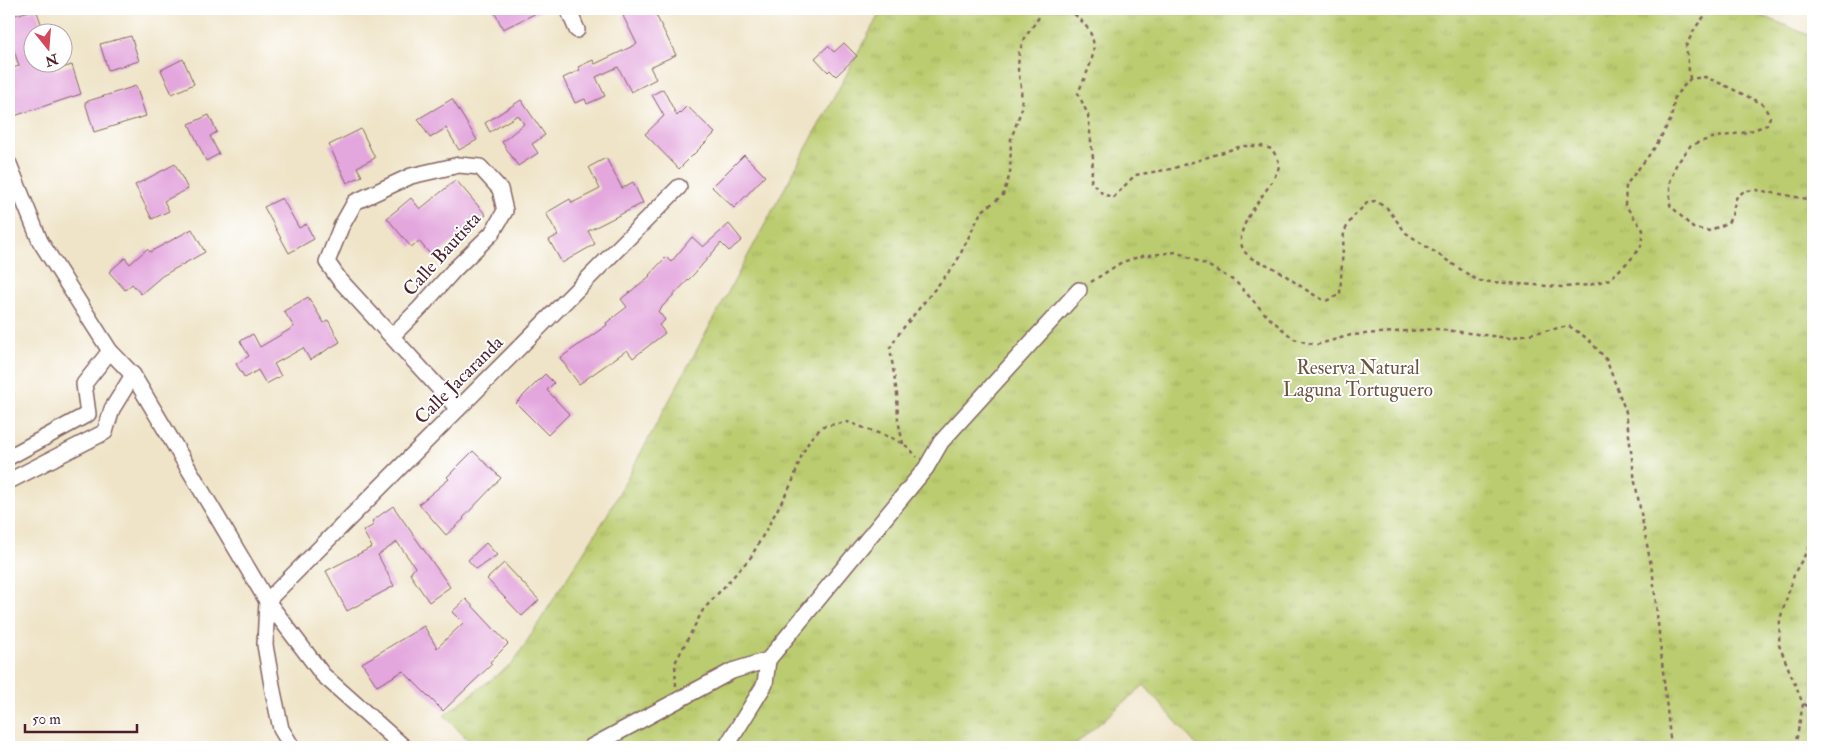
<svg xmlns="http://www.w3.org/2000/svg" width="1822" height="756" viewBox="0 0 1822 756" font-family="'IM FELL Double Pica',serif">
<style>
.park{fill:url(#park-tufts);stroke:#82764d}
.building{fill:#e3a6dd}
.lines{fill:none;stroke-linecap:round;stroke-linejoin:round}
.minor-casing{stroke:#846462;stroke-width:18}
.path{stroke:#846462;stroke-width:2.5;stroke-dasharray:4 4;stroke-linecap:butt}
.minor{stroke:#fff;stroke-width:15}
.labels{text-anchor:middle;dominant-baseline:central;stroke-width:4;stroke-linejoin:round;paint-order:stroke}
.street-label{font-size:19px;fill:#4a1f2b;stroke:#fff}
.park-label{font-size:19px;fill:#6c533f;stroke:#fff}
</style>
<defs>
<pattern id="park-tufts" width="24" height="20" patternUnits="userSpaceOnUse" patternTransform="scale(1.25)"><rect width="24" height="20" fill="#bbcc6f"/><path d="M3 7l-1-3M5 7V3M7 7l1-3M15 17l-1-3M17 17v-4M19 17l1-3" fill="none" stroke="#a2af60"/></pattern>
</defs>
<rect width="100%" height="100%" fill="#fff"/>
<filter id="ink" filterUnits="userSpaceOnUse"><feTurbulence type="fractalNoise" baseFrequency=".02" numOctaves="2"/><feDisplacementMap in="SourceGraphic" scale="10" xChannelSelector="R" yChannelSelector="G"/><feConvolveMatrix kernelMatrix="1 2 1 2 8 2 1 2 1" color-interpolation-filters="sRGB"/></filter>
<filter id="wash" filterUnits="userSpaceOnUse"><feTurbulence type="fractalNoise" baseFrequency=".0096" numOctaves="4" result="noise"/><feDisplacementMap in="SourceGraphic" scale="20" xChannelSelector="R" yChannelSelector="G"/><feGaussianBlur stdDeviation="1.12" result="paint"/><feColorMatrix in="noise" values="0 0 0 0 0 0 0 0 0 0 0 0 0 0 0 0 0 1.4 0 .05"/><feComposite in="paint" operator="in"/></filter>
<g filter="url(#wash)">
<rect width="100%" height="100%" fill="#efe4c8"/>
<path class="park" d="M882,9h864l67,28v710h-615l-54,-62 -72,62h-597l-31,-32 69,-52 93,-146z"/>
<g id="blocks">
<g class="building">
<path d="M36,9l8,23h-12v30h21l2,8 17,-5 9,29 -70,23 -2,-7v-41l10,-3 -9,-28 4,-1 -5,-14v-6z"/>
<path d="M493,9h52l-42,20z"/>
<path d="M638,9h15l23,46 -26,12 6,12 -25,13 -13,-25 -22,10 9,19 -18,8 -2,-5 -10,4 -12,-25 17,-8 -2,-3 15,-7 2,4 42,-20 -14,-28z"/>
<path d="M131,36l8,25 -31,9 -8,-26z"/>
<path d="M844,43l13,13 -21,20 -6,-6 -2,2 -13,-14 13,-12 6,6z"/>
<path d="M183,59l11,25 -22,10 -11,-24z"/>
<path d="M136,86l10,30 -52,16 -9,-30z"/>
<path d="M663,89l14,27 10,-10 28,27 -36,36 -34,-35 19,-18 -12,-21z"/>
<path d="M452,99l25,41 -18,10 -13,-22 -16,10 -12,-19z"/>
<path d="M521,100l24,35 -13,9 6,9 -20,13 -16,-24 22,-18 -6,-9 -28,17 -5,-9z"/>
<path d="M209,115l8,17 -7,4 9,18 -13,7 -17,-37z"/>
<path d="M361,129l14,29 -18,9 5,9 -15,7 -18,-38z"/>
<path d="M744,155l21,21 -31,32 -22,-21z"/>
<path d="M606,158l16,30 11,-6 10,21 -55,28 7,13 -33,19 -13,-23 9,-5 -12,-22 24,-14 2,4 28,-14 -11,-22z"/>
<path d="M175,164l13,25 -24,12 5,10 -17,8 -17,-34z"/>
<path d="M456,180l30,35 -53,43 -14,-17 -8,6 -24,-29 24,-20 9,11z"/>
<path d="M282,198l17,30 7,-4 8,15 -25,14 -25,-46z"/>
<path d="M729,224l13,16 -13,11 -8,-8 -26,30 -37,38 7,9 -6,5 6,8 -32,25 -6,-8 -48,34 -19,-26 47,-33 -1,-2 21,-16 -6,-8 29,-23 -1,-1 17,-18 5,5 21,-25 11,10z"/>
<path d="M192,229l13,23 -43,24 -21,18 -9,-10 -7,6 -16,-18 16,-14 5,6 17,-15 3,3z"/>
<path d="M308,297l16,26 4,-3 12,22 -30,18 -7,-12 -29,16 7,12 -15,8 -8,-14 -13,8 -9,-14 13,-8 -9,-15 13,-7 7,13 34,-20 -10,-16z"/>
<path d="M545,374l9,9 -7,7 22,24 -21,21 -32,-32z"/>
<path d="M473,451l28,27 -38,40 1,1 -18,16 -27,-31 30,-25 -2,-2z"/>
<path d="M393,506l57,81 -21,15 -19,-28 5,-7 -18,-25 -19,13 16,31 -47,25 -21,-40 46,-24 -9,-16 11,-6 -2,-4z"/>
<path d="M486,543l11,12 -21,14 -8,-9z"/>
<path d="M504,563l35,37 -17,16 -35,-37z"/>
<path d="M466,599l42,45 -18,18 2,2 -49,47 -40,-40 -26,15 -15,-23 62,-37 13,22 26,-25 -11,-11z"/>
</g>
</g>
</g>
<g filter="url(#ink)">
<use href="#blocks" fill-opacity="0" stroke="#846462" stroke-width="1"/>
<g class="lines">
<g class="minor-casing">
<g id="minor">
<path d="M568,9l9,21"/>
<path d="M9,164l31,77 70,110 23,24 134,226 56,74 81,72"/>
<path d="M392,336l28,-28 34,-38 38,-37 13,-22 -5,-22 -20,-22 -21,-2 -48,11 -56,26 -14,25 -14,35 12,17 119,130"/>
<path d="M9,457l79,-43 -4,-30 26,-33"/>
<path d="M9,481l96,-49 7,-23 21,-34"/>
<path d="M292,747l-11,-18 -8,-38 -8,-46 2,-44 412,-414"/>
<path d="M591,747l141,-76 36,-11 158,-192 15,-26 138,-152"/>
<path d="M726,747l39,-63 3,-24"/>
</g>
</g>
<g class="path">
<path d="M1068,9c38,29 27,45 10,84l10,22 5,43 -2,24 11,11 11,5 22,-23 36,-6 71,-23h19l11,3c2,4 6,9 7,14 2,21 -61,70 -29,94 8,6 19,7 27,13 16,10 31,23 49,31l14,-7 4,-62 8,-14 16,-16 7,-1 12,7 19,25 72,48 84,6 28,-2 20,-6 21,-20 10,-13 2,-16 -18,-25 1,-20 30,-39 15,-27 4,-23 15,-17 15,-2 19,8 39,19 7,13 -3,8 -20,7 -35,6 -21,7 -15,20 -6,17v23l23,23 15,3 20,-8 4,-8 4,-17 8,-7 14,-1 55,10"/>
<path d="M1690,79l-4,-33 9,-18 15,-19"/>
<path d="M1091,282l31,-20 20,-6 34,-4 33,14 27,16 32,35 26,22 22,6 35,-10 85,-6 73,9 60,-12 19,13 18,20 20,53 9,70 18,94 18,171"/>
<path d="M903,444l-5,-24 -1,-26 -7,-46 10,-16 56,-69 25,-51 22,-17 7,-21 1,-35 11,-31 -1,-21 -3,-17 1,-18 7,-16 16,-23 11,-4"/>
<path d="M676,686l-1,-23 28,-53 48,-53 41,-74 10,-29 9,-16 12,-12 25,-4 46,17 14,8 9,10"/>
<path d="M1804,704l9,5"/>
<path d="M1795,747l8,-43 -24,-59 1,-26 15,-47 18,-31"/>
</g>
<use href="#minor" class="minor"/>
</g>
</g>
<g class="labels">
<g class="street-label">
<text transform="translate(442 254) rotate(-48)">Calle Bautista</text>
<text transform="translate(459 380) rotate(-45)">Calle Jacaranda</text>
</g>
<g class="park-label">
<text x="1358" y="368">Reserva Natural<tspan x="1358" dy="22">Laguna Tortuguero</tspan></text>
</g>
</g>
<rect width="1822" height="756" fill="none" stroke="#fff" stroke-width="30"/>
<g transform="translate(48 48) rotate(163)"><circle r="24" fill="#ffffff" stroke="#b7a5aa"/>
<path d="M0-4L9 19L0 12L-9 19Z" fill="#d1495b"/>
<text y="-8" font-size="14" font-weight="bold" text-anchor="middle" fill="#4a1f2b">N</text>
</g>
<path d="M25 724v8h112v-8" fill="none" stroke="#4a1f2b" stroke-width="2.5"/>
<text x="32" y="724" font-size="15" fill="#4a1f2b" stroke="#ffffff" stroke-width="4" paint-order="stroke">50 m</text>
</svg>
